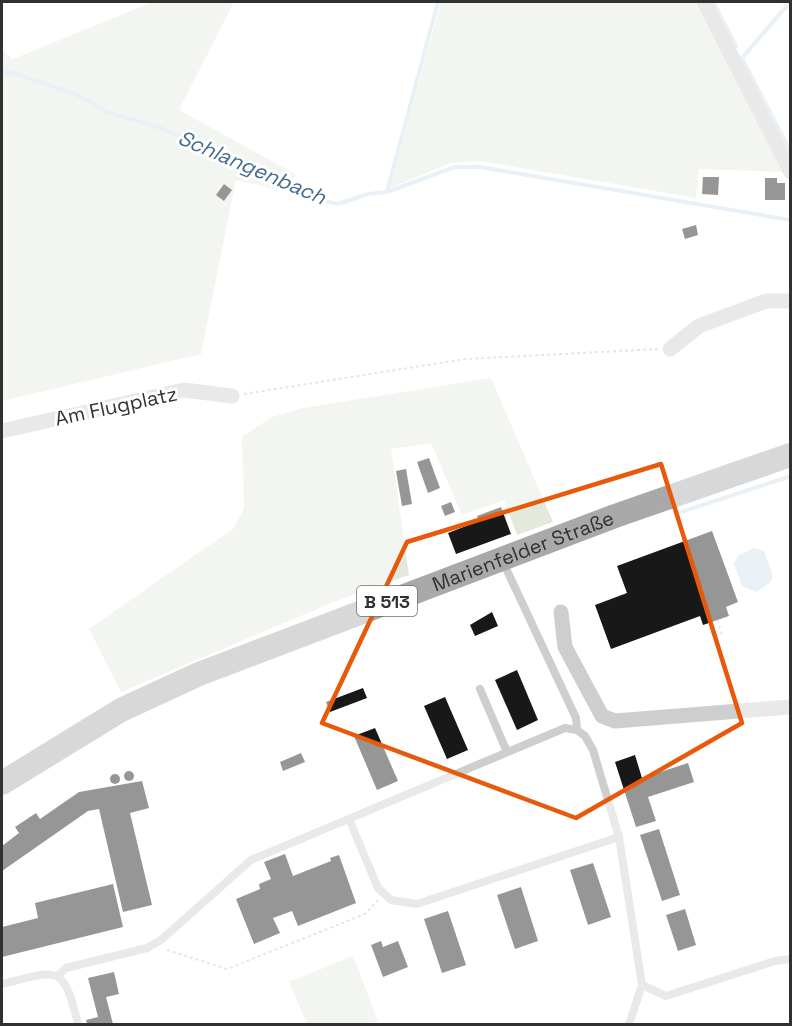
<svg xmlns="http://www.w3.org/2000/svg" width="792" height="1026" viewBox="0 0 792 1026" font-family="'Space Grotesk',sans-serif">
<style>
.green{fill:#e3e9dd}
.water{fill:#cedeea}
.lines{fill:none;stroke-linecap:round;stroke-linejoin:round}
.stream{stroke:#cedeea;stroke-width:4}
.building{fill:#181818}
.path{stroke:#c8c8c8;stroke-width:2;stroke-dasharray:3 3;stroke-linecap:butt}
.service{stroke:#cecece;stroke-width:8}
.minor{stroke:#cecece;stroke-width:15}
.primary{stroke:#a9a9a9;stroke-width:24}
.marked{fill:none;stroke:#e8590c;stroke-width:4.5;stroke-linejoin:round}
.labels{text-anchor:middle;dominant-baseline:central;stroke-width:6;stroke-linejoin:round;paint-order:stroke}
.shield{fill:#fff;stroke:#6f6f6f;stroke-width:1.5}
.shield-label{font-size:18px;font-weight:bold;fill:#313131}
.street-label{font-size:20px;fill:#313131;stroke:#fff}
.water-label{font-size:21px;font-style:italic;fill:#456c8c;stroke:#fff}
</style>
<rect width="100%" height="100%" fill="#fff"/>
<g class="green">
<path d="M153,2h81l-55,108 118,65 -20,14 -41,-9 -35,174 -199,47v-351l11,9z"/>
<path d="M441,2h254l87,170 -83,-3 -3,29 -215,-37 -30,2 -61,25z"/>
<path d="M491,378l62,144 -36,13 -13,-35 -42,15 -31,-72 -40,6 18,126 -78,28 -210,89 -32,-63 145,-101 10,-20 -2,-71 30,-20 31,-9z"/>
<path d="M353,956l25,65 -9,3h-62l-18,-42z"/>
</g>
<path class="water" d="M754,548l10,3 9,25 -2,6 -15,10 -14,-6 -8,-22 4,-8z"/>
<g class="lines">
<g class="stream">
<path d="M713,2l23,44"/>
<path d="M790,2l-48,56 48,93"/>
<path d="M2,72l11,1 65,22 29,17 56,17 154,70 21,5 30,-10 19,-2 68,-25h25l310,53"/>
<path d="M387,192l51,-190"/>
<path d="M678,513l110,-36"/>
</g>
</g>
<g class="building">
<path d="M703,177h16l-1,18 -16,-1z"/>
<path d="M765,178h12v5h8v17h-20z"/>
<path d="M224,184l8,6 -8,11 -8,-6z"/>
<path d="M696,225l2,10 -13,4 -3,-10z"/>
<path d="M429,458l11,30 -12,5 -11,-31z"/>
<path d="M406,469l6,35 -10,2 -6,-35z"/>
<path d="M451,502l4,10 -10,4 -4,-10z"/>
<path d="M501,507l10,27 -55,20 -8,-21 31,-12 -2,-5z"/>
<path d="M712,531l26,71 -12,5 3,9 -26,9 -3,-9 -89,33 -16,-44 32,-12 -10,-27z"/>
<path d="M492,612l6,14 -23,10 -5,-11z"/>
<path d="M517,670l21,50 -21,10 -22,-50z"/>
<path d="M363,688l4,10 -37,14 -4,-10z"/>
<path d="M445,697l23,53 -21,9 -23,-53z"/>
<path d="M375,728l23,53 -21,9 -23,-54z"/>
<path d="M301,753l4,9 -22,9 -3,-9z"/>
<path d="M635,755l7,23 46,-15 6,19 -46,15 8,24 -20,6 -21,-65z"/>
<circle cx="129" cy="776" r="5"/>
<circle cx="115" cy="779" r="5"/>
<path d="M142,781l7,27 -19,5 22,92 -29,7 -24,-103 -11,2 -86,60v-25l17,-13 -4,-6 21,-14 4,6 39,-27z"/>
<path d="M659,829l21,66 -18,6 -22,-66z"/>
<path d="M285,854l8,22 38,-15 -1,-3 9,-3 17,48 -58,23 -6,-15 -19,7 7,15 -26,11 -18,-45 24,-10 -1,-5 12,-5 -7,-17z"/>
<path d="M593,863l18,54 -23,8 -18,-55z"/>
<path d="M113,884l10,43 -121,30v-30l36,-9 -3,-15z"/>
<path d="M521,887l17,54 -23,8 -18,-54z"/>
<path d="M685,909l11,36 -18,6 -12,-36z"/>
<path d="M448,911l18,54 -24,8 -18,-54z"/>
<path d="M381,941l2,6 15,-6 10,26 -25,10 -12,-32z"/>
<path d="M114,972l5,22 -13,3 7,27h-26l-1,-4 12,-3 -10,-39z"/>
</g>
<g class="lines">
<g class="path">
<path d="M244,394l221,-35 193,-10"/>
<path d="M717,620l5,14"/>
<path d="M167,950l60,19 138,-55 13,-14"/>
</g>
<g class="service">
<path d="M503,562l73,156 1,12"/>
<path d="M480,689l27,63"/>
<path d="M349,819l29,69 13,12 26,4 202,-67"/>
<path d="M59,975l7,-7 81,-20 14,-8 90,-80 314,-132 12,2 8,6 8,14 26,87 23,148 -13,39"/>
<path d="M2,984c57,-14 61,-21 76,40"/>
<path d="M642,985l24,11 109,-35 15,-2"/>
</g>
<g class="minor">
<path d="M704,2l86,169"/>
<path d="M670,349l29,-23 67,-25h24"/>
<path d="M2,431l182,-41 48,6"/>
<path d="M561,612l4,35 37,69 13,5 175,-14"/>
</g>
<path class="primary" id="s1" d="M2,783l119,-73 78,-36 416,-158 175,-61"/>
</g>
<path d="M0 0H792V1026H0ZM661,464l81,259 -166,95 -254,-95 85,-181z" fill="#fff" fill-opacity=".55" fill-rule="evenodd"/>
<path class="marked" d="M661,464l81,259 -166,95 -254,-95 85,-181z"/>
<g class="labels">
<rect class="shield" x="357" y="586" width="60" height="30" rx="4.5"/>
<g class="shield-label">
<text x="387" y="601">B 513</text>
</g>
<g class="street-label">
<text transform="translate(116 406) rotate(-12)">Am Flugplatz</text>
<text stroke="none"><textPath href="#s1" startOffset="572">Marienfelder Straße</textPath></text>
</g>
<g class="water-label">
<text transform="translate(252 167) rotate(23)">Schlangenbach</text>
</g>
</g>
<rect width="792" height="1026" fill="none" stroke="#313131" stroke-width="6"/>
</svg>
